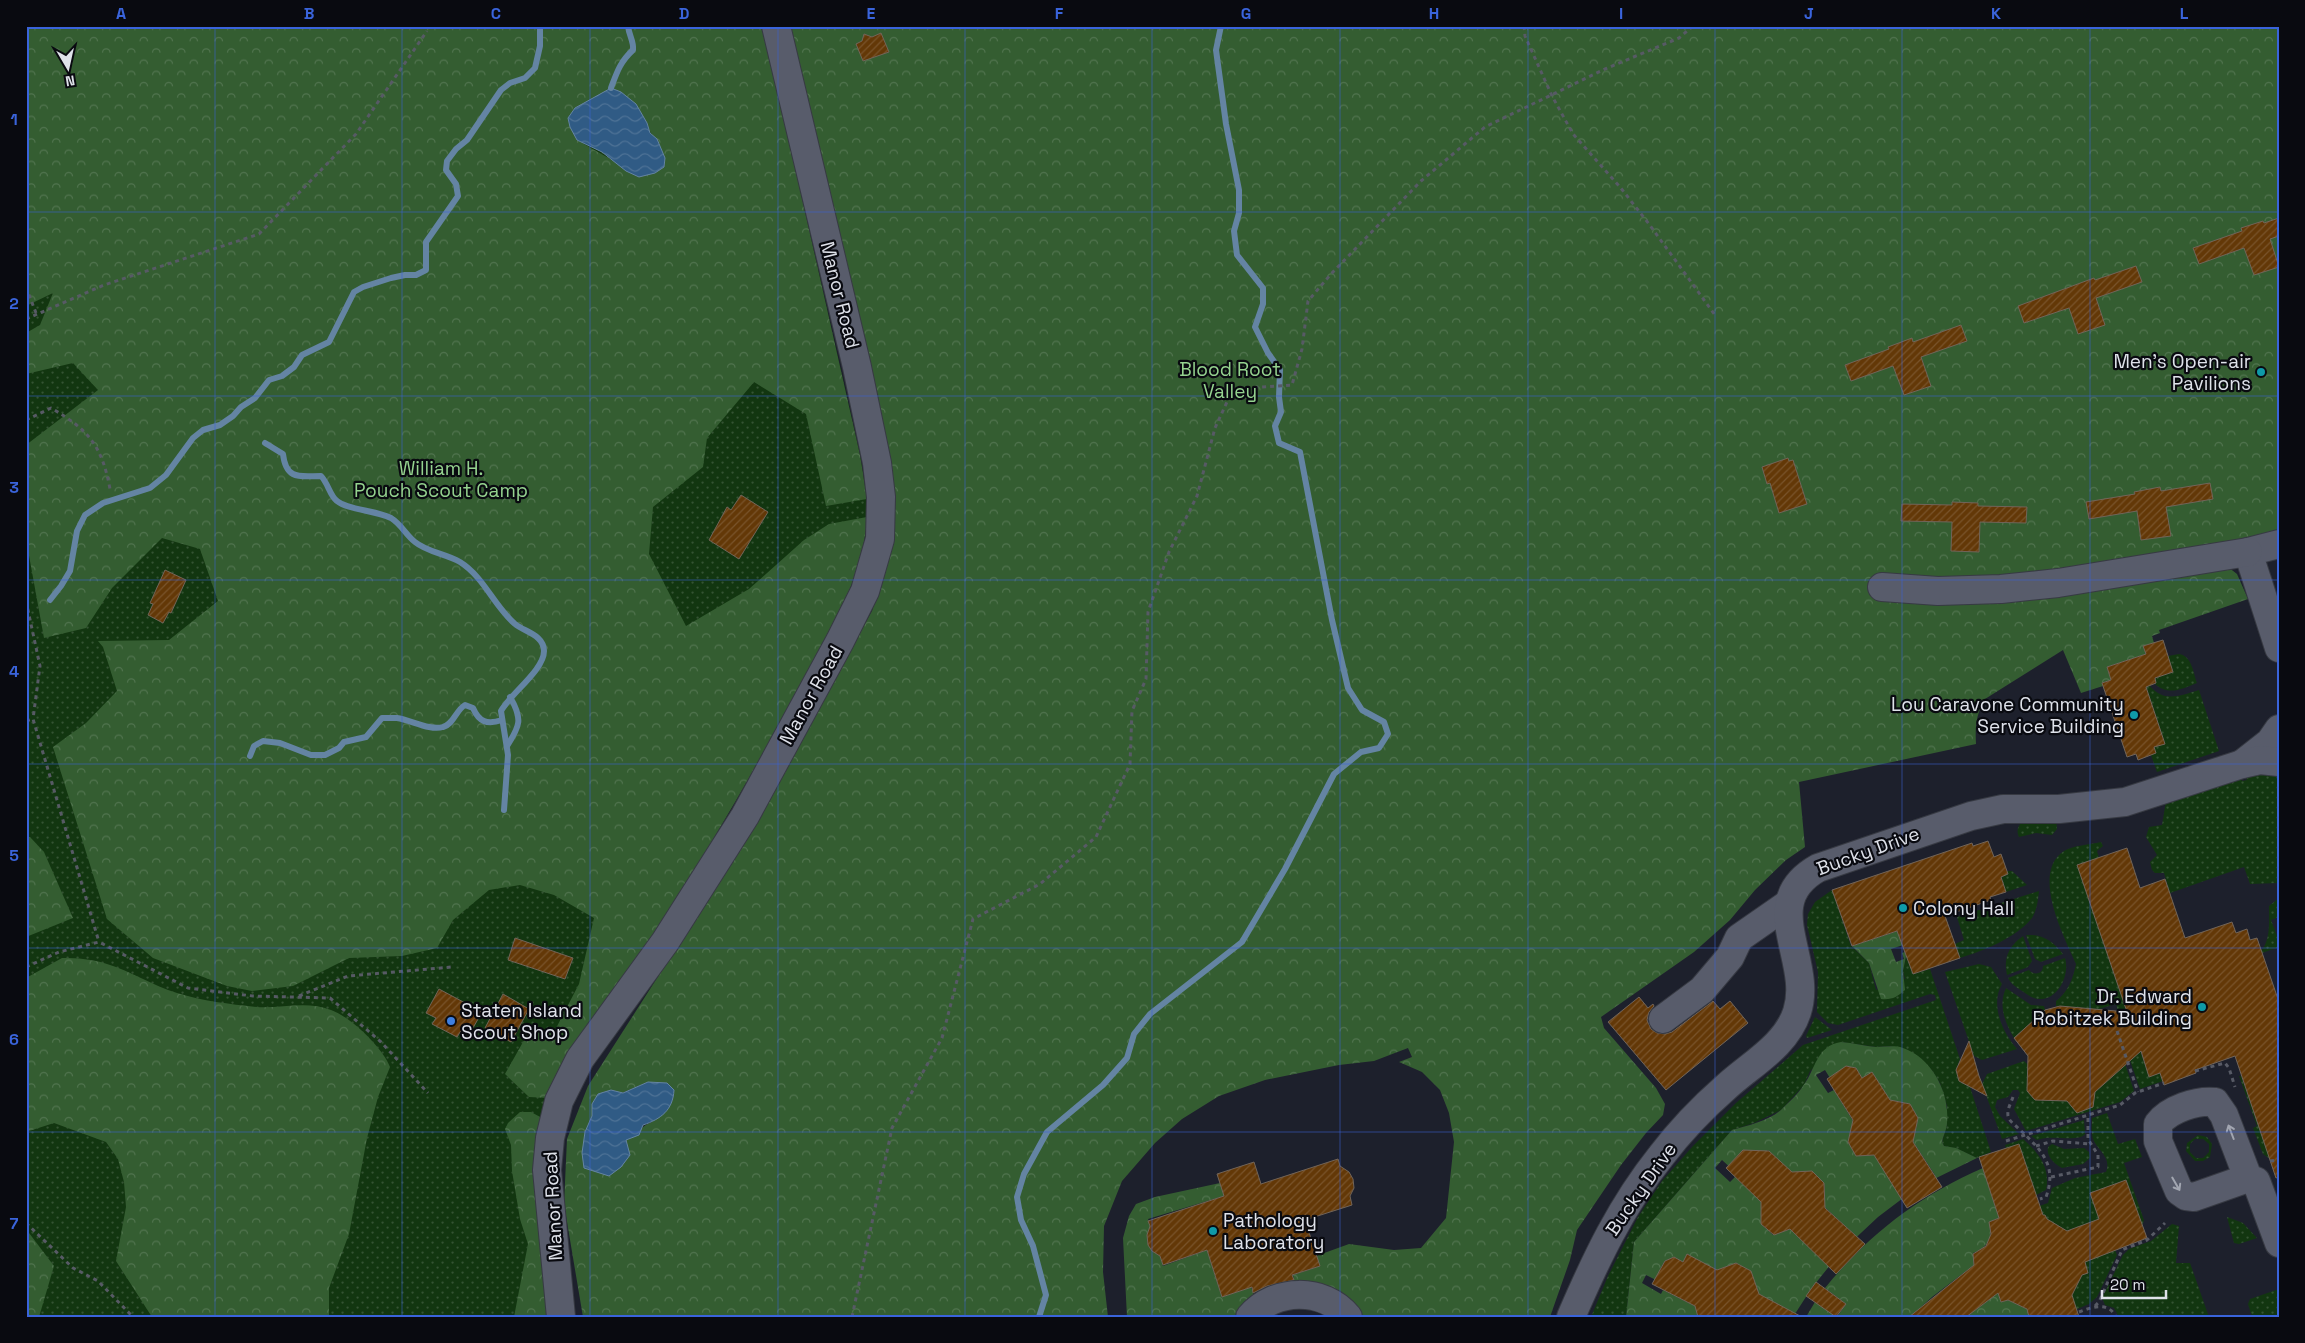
<svg xmlns="http://www.w3.org/2000/svg" width="2305" height="1343" viewBox="0 0 2305 1343" font-family="'Space Grotesk',sans-serif">
<style>
.green{fill:url(#green-dots);fill-rule:evenodd}
.forest{fill:url(#forest-crowns);fill-rule:evenodd}
.water{fill:url(#water-waves);stroke:#6484a3}
.lines{fill:none;stroke-linecap:round;stroke-linejoin:round}
.stream{stroke:#6484a3;stroke-width:6}
.building{fill:url(#building-hatch);stroke:#716459}
.minor-casing{stroke:#373a43;stroke-width:30}
.path{stroke:#575a65;stroke-width:3;stroke-dasharray:4 4;stroke-linecap:butt}
.minor{stroke:#585c6b;stroke-width:28}
.oneway{stroke:#a2a6b1}
.grid{fill:none;stroke:#3a64db;stroke-width:1;stroke-opacity:0.55}
.culture-dot{fill:#0f9aa8;stroke:#090a10;stroke-width:2}
.shop-dot{fill:#3f7fe0;stroke:#090a10;stroke-width:2}
.labels{text-anchor:middle;dominant-baseline:central;stroke-width:4.5;stroke-linejoin:round;paint-order:stroke}
.street-label{font-size:19px;fill:#dfe2ea;stroke:#090a10}
.poi-label{font-size:19px;fill:#dfe2ea;stroke:#090a10;text-anchor:end}
.park-label{font-size:19px;fill:#95d38f;stroke:#090a10}
.neatline{fill:none;stroke:#3a64db;stroke-width:2}
.grid-label{font-size:16px;text-anchor:middle;font-weight:bold;fill:#3a64db}
</style>
<defs>
<pattern id="green-dots" width="8" height="8" patternUnits="userSpaceOnUse" patternTransform="scale(1.25)"><rect width="8" height="8" fill="#123610"/><path d="M2 2h.1M6 6h.1" fill="none" stroke="#345333" stroke-width="1.8" stroke-linecap="round"/></pattern>
<pattern id="forest-crowns" width="20" height="18" patternUnits="userSpaceOnUse" patternTransform="scale(1.25)"><rect width="20" height="18" fill="#345d31"/><path d="M2 6a3 3 0 1 1 6 0M12 15a3 3 0 1 1 6 0" fill="none" stroke="#51744f"/></pattern>
<pattern id="water-waves" width="16" height="10" patternUnits="userSpaceOnUse" patternTransform="scale(1.25)"><rect width="16" height="10" fill="#305b85"/><path d="M0 5q4-4 8 0t8 0" fill="none" stroke="#4e7296"/></pattern>
<pattern id="building-hatch" width="6" height="6" patternUnits="userSpaceOnUse" patternTransform="scale(1.25)"><rect width="6" height="6" fill="#633807"/><path d="M-1 1l2-2M0 6l6-6M5 7l2-2" fill="none" stroke="#79542b"/></pattern>
</defs>
<rect width="100%" height="100%" fill="#1d202c"/>
<g class="green">
<path d="M26,26h737l97,429 7,44 -1,31 -11,41 -195,354 -68,95 -43,78 -10,28 -4,44 12,147h-521z"/>
<path d="M2179,654c13,2 14,18 18,29 -15,6 -29,13 -42,1l1,-1 -1,-5 18,-6 -5,-16z"/>
<path d="M2149,685c15,18 30,11 50,5l20,61 -62,21 -6,-17 5,-2 -2,-6 11,-3 -19,-58z"/>
<path d="M2245,774h34v109l-29,1 -6,-17 -74,26 -6,-20h-9l-3,-3 -2,-8 7,-7 -11,-18 3,-10 13,-2 4,-24 75,-26 1,6 5,-1z"/>
<path d="M2056,819l1,10 -5,6 -16,-2 -17,4c-3,-6 -1,-11 3,-15z"/>
<path d="M2101,842l2,4 -6,5 2,7 -22,7 50,147 -8,2 -3,-10 -17,5 -43,-3v-5c12,-9 17,-22 20,-37 -11,-26 -46,-91 -12,-113 10,-6 25,-6 37,-9z"/>
<path d="M2007,871h5l15,14 -21,7 -5,-15 7,-3z"/>
<path d="M1832,890l19,56 18,17 7,27 29,-11 -2,-8 3,-15 7,18 17,-5 30,90 -4,11 3,11 11,6 21,65 -14,6 -20,-9 -13,-3 -2,-4 5,-17v-19l-7,-23 -9,-14 -40,-23 -15,1 -35,-5 -31,29 -6,14 -23,25 -27,13 -22,7 -98,112 -8,75h-35l17,-41 30,-59 24,-36 31,-35 43,-43 67,-58 133,-45 -1,-5 -5,-1 -92,31 -10,-2 -11,-11 1,-40 -11,-47 1,-11 7,-12z"/>
<path d="M2039,891c-1,9 -2,19 -7,27 -16,20 -49,33 -72,40l-5,-14 9,-4 -7,-23z"/>
<path d="M2279,898v19l-8,3 8,21v6l-17,6 -1,-2c10,-11 8,-31 8,-45z"/>
<path d="M2026,935c16,-1 27,6 37,19l-22,8 -6,-3z"/>
<path d="M2023,936l9,25 -4,6 -21,8c-4,-17 2,-29 16,-39z"/>
<path d="M2065,958c5,16 -6,41 -25,41 -7,0 -12,-4 -18,-8 -6,-4 -11,-7 -14,-13l21,-8c5,6 14,4 14,-4z"/>
<path d="M1979,964l12,3 11,17c-12,20 0,48 15,65l-35,11 -8,-4 -29,-84z"/>
<path d="M2006,988l25,17 13,1 1,4 -31,28c-9,-15 -16,-33 -8,-50z"/>
<path d="M1815,1017l17,13 -25,8 -1,-2z"/>
<path d="M2131,1025l18,51 11,-3 3,8 -23,8 -21,-60z"/>
<path d="M2114,1030l20,61 -14,11 -94,29 -12,-22 6,-16 -2,-3h-5l-5,7 -11,3 -2,7 5,9 19,18 -17,5 -20,-55 5,-10 37,-13 12,11 -9,19 8,9 32,1 10,11 16,-5 2,-15 24,-22z"/>
<path d="M2239,1076h2l29,83 -7,-5 -10,-26 4,-2z"/>
<path d="M2107,1113l11,31 17,-5 7,18 -18,6 20,57 -2,6 -16,-46 -36,13 21,58 4,-1 2,5 -20,42 -8,7 -14,6 -3,-15 10,-20 6,-2 -14,-45 -7,3 -20,-12 -2,-4h-2l-4,-9 9,-3 4,-15 23,-10 31,-6c6,-15 -9,-22 -13,-33 -2,-7 -1,-15 -1,-21z"/>
<path d="M2084,1120l1,14c-8,9 -33,0 -48,6l-6,-4z"/>
<path d="M2198,1135l9,2 5,7 -2,13 -7,4h-8l-9,-10 1,-8zM2195,1139h8l6,5v8l-6,6h-7l-6,-6v-8z"/>
<path d="M2023,1139c15,13 28,29 23,51l-10,5 -17,-51 -13,4 -1,-3z"/>
<path d="M2052,1144l12,5 20,-1 5,4 1,6 -7,6 -21,4c-8,-4 -16,-12 -14,-21z"/>
<path d="M2227,1217l16,6 14,15 -18,6 -5,-1z"/>
<path d="M2172,1224l7,2 -3,37h14l19,54h-90l-5,-9 -9,-3 -3,-7 21,-43 6,-6 22,-8z"/>
<path d="M2279,1289v28h-27l-4,-13 2,-5z"/>
</g>
<g class="forest">
<path d="M26,26h737l97,429 7,44 -41,7 -20,-92 -52,-32 -47,56 -4,29 -50,40 -4,47 37,72 63,-37 55,-49 25,-16 38,-7c-3,64 -46,133 -77,188 -41,74 -83,147 -129,218 -21,33 -46,63 -68,95 -17,25 -29,53 -44,80l-20,-1 -24,-23 27,-48 21,8 26,-50 15,-66 -40,-23 -34,-10 -31,5 -36,30 -16,28 -35,8 -53,2 -56,28 -41,5 -25,-5 -74,-28 -46,-39 -54,-172 33,-24 31,-32 -14,-44 -5,-6 71,-1 49,-39 -18,-52 -38,-11 -50,50 -26,40 -42,10 -18,-99v-94l72,-55 -25,-27 -47,11v-41l14,-8 13,-32 -27,13zM604,94l43,29c4,17 20,23 17,44l-52,-7 -35,-20 -2,-32z"/>
<path d="M787,26h1492v506l-51,35 9,7 11,25 -89,31 1,3 -8,3 2,7 -11,3 3,8 -39,13 4,13 -9,3 1,3 -22,7 -18,-43 -78,49c-9,15 -10,28 -9,45l-177,38 6,65 -19,13 -31,30 -25,30 -36,32 -93,65 3,11 52,60 9,16 -2,11 -17,18 -25,32 -44,65 -7,30 -20,57h-192l-63,-33 -2,-9 27,-9 -4,-10 33,-12 45,6 27,-2 25,-30 8,-76 -5,-29 -9,-23 -18,-18 -23,-10 13,-5 -4,-9 -34,13 -35,4 -74,15 -46,16 -37,23 -27,24 -33,38 -18,45 -1,46 5,45h-525l-19,-113 3,-65 21,-53 149,-233 135,-242 17,-55zM648,1082l4,40c-14,5 -14,15 -26,18l1,8 -31,23 -12,-4 1,-35 7,-16v-12l6,-10 13,-4 11,3z"/>
<path d="M30,837l14,15 29,66 -47,19v-99z"/>
<path d="M1898,931l5,14 -12,4 5,13 8,-3 -2,-6 3,-1 1,4 -3,15 2,19c-8,7 -13,10 -24,9l-12,-36 -17,-17z"/>
<path d="M62,958c16,0 30,1 45,6 24,7 46,22 70,29 26,8 52,11 79,14 25,2 50,-7 75,3 20,7 52,38 59,57l-12,30 -11,41 -18,96 -20,54v29h-177l-36,-56 10,-54 -2,-25 -6,-23 -12,-17 -52,-19 -28,9v-154z"/>
<path d="M1841,1042c12,1 24,4 35,5 9,0 18,-2 27,1 29,10 47,45 44,75 0,6 -4,13 -5,19l2,4 12,2 21,10 -53,26 11,-9 -27,-41 8,-5 2,-11 -8,-14 -14,-3 -4,3 -20,-32 -10,6 -6,-10 -10,-2 -13,17 -8,-13 -9,5 12,18 6,-3 22,36 -5,3 -3,13 8,14 18,-1 37,37 -33,25 -32,30 -1,-1 10,-11 -37,-34 7,-6 -1,-12 -12,-12 -17,5 -27,-26 -7,7 -28,13 -11,-10 -7,8 15,14 5,-5 31,29 -5,18 12,11 17,-6 45,30 -24,30 -18,28 1,-4 -44,-23 1,-19 -15,-8 -13,5 -2,4 -38,-10 -9,-5 -9,4 -5,8 2,9 -2,4 -14,-7 -4,8 19,11 2,-4 38,19 -3,8h-72l8,-75 98,-112c17,-5 37,-9 50,-21 7,-7 16,-15 21,-23 13,-17 13,-40 38,-44z"/>
<path d="M520,1112h11l11,6 -3,8 -4,44 12,147h-33l14,-73 -8,-25 -8,-48 -1,-26 -6,-16 3,-6z"/>
<path d="M1983,1168l16,50 -10,4c5,15 -2,26 -16,31l1,12 -42,32 -22,20h-104l9,-15 22,15 9,-13 -21,-16c44,-54 94,-92 158,-120z"/>
<path d="M1220,1183l4,13 -76,23 3,8c-7,12 -4,23 9,28l3,11 44,-16 15,47 29,-10 3,9 -16,21h-111l-4,-79 6,-22 7,-12 19,-7z"/>
<path d="M26,1229l28,37 -15,51h-13z"/>
<path d="M1998,1293l3,9 7,-2 19,9 2,6 4,2h-67z"/>
</g>
<g class="water">
<path d="M611,88l10,4 15,12 11,19 3,10 7,6 8,19 -1,9 -9,6 -16,4 -13,-6 -24,-19 -25,-12 -7,-13 -2,-9 7,-10z"/>
<path d="M648,1082l19,1 7,7c-1,20 -13,29 -31,35l-4,10 -13,5 4,15 -9,12 -12,9 -25,-8 -2,-15 3,-21 7,-16v-12l6,-10 13,-4 12,3z"/>
</g>
<g class="lines">
<g class="stream">
<path d="M611,88c6,-16 9,-26 22,-38 1,-9 -4,-14 -5,-24"/>
<path d="M265,443l18,11c3,27 18,22 38,22 7,7 9,20 16,25 11,9 38,9 54,17 10,6 15,17 24,24 12,10 31,12 45,20 24,15 34,44 55,62 10,8 29,11 29,27 0,19 -33,42 -43,60l7,44 -4,55"/>
<path d="M50,600l11,-14 9,-15 7,-40 8,-16 18,-12 47,-15 16,-13 27,-37 10,-8 17,-5 13,-9 8,-9 14,-9 14,-18 13,-4 12,-9 8,-12 27,-13 25,-50 9,-5 28,-9 14,-3h11l10,-5v-28l32,-46 -2,-12 -10,-14 1,-9 9,-12 11,-9 34,-50 9,-7 15,-5 10,-10 5,-22v-20"/>
<path d="M507,746c13,-20 16,-27 3,-49"/>
<path d="M250,756l4,-10 9,-5 17,2 31,12h14l14,-7 5,-6 22,-5 16,-19c5,0 10,0 15,0 14,2 33,13 46,9 11,-3 13,-17 22,-22l8,3c6,14 14,17 29,12"/>
<path d="M1039,1317l7,-22 -13,-49 -12,-26 -4,-23 7,-23 23,-42 56,-47 24,-27 7,-24 16,-20 92,-72 43,-73 49,-95 27,-22 18,-4 9,-14 -4,-12 -22,-12 -14,-22 -16,-68 -32,-168 -21,-9 -4,-17 6,-14 -2,-15 1,-27 -12,-17 -13,-26 8,-23v-16l-26,-33 -3,-24 5,-18v-23l-13,-66 -10,-74 5,-24"/>
</g>
</g>
<g class="building">
<path d="M881,33l8,19 -26,9 -7,-17 6,-3 2,-7 8,3z"/>
<path d="M2279,218v18l-9,3 9,28 -25,8 -10,-27 -45,16 -6,-16 49,-17 -1,-3 22,-7 1,2z"/>
<path d="M2136,266l6,16 -46,16 9,27 -27,9 -9,-26 -45,15 -6,-17 76,-28 1,2z"/>
<path d="M1961,325l6,16 -46,16 10,29 -27,9 -11,-29 -42,15 -6,-16 44,-16 -1,-2 24,-9 1,4z"/>
<path d="M1788,458l1,3 4,-1 14,44 -28,9 -9,-30 -3,1 -5,-17z"/>
<path d="M2210,483l3,16 -47,8 5,29 -30,4 -4,-29 -48,8 -3,-17 49,-8 -1,-2 26,-5 1,4z"/>
<path d="M741,495l27,17 -29,47 -30,-19 18,-33 4,3z"/>
<path d="M1952,502l26,1v3l49,1 -1,16 -46,-1 -1,30 -28,-1 1,-29 -51,-1 1,-17 50,1z"/>
<path d="M165,570l21,10 -15,33 -2,-1 -6,11 -15,-8 5,-11 -3,-1z"/>
<path d="M2163,640l10,32 -18,6 1,5 -10,4 19,57 -11,3 2,6 -18,7 -2,-6 -9,3 -25,-74 9,-3 -4,-13 39,-13 -3,-8z"/>
<path d="M1988,841l6,16 7,-3 7,20 -7,3 5,15 -16,5 1,3 -46,16 15,42 -47,16 -16,-43 -45,15 -20,-56 140,-47 1,3z"/>
<path d="M2127,848l13,40 25,-9 20,59 47,-16 4,11 11,-4 3,11 7,-2 22,64v175l-3,1 -41,-122 -40,14 1,3 -32,12 -4,-12 -11,4 -8,-26 -46,41 -2,15 -16,6 -10,-12 -32,-1 -8,-9 1,-35 -14,-18 31,-28 15,-4 67,6 -50,-147z"/>
<path d="M515,938l58,20 -8,21 -57,-19z"/>
<path d="M439,989l43,23 -13,23 -8,-4 -4,6 -25,-13 4,-6 -10,-5z"/>
<path d="M503,994l26,15 -18,33 -26,-14z"/>
<path d="M1639,997l9,11 5,-4 1,2 -5,6 -2,8 4,9 6,4 8,1 7,-2 41,-31 7,8 10,-8 18,22 -82,67 -58,-68z"/>
<path d="M1969,1041l10,35 8,20 -28,-15 -3,-11z"/>
<path d="M1846,1066l10,2 6,10 10,-6 18,28 20,4 8,14 -5,24 29,45 -35,21 -33,-53 -18,1 -8,-14 5,-22 -26,-41z"/>
<path d="M2019,1144l24,71h2l2,4 20,12 32,-12 -9,-26 36,-13 21,58 -62,24 3,11 -6,2 -10,20 7,22h-50l-2,-8 -19,-9 -7,2 -3,-9 -32,24h-57l65,-52 -1,-11 13,-8 5,-12 -2,-12 10,-4 -20,-61z"/>
<path d="M1743,1150l26,1 23,21 20,-1 12,12 1,25 40,36 -29,30 -46,-45 -16,6 -13,-11v-22l-35,-34z"/>
<path d="M1338,1159l2,7 9,6 4,7 1,9 -4,8 2,9 -47,15 15,46 -28,9 2,5 -27,6 -14,7 -1,-6 -30,10 -15,-47 -44,15 -3,-9 -8,-5 -4,-6 -1,-10 3,-9 -2,-5 76,-25 -7,-22 37,-12 7,22z"/>
<path d="M1687,1254l30,16 19,-7 15,8 8,23 43,23h-104l-3,-11 -43,-22 13,-23 9,-4 9,5z"/>
<path d="M1816,1282l30,22 -10,13 -30,-21z"/>
</g>
<g class="lines">
<g class="minor-casing">
<g id="minor">
<path d="M2279,544l-31,8 31,96"/>
<path d="M1882,587l56,4 63,-2 57,-6 190,-31"/>
<path d="M2242,764l28,-22 9,-13"/>
<path d="M1663,1019l39,-29 28,-33 9,-19 49,-34"/>
<path d="M2248,1178l-24,-63 -9,-13c-18,-2 -46,7 -57,22v17l21,50 7,5 8,1 54,-19 8,3 23,62"/>
<path d="M561,1317l-14,-147 3,-32 9,-37 21,-42 85,-117 80,-126 95,-175 25,-50 15,-52 1,-42 -4,-34 -20,-96 -81,-341"/>
<path d="M1250,1317c24,-29 74,-30 98,0"/>
<path d="M1571,1317c25,-58 50,-111 90,-161 19,-25 41,-48 65,-69 25,-23 60,-41 71,-75 17,-52 -41,-109 21,-144l153,-52 32,-7h56l66,-7 117,-38 18,-4 19,2"/>
</g>
</g>
<g class="path">
<path d="M1524,26l1,10 27,60 21,38 47,53 29,37 66,91"/>
<path d="M26,287l10,26"/>
<path d="M26,319l78,-34 155,-51 97,-100 71,-103"/>
<path d="M26,420l25,-12c38,22 51,38 59,81"/>
<path d="M26,601l14,65 -7,53"/>
<path d="M26,721l7,-2 66,223"/>
<path d="M26,967l33,-15 40,-10 89,46 65,8 77,2 51,44 47,51"/>
<path d="M299,996l49,-20 104,-9"/>
<path d="M2117,1031l21,61"/>
<path d="M2195,1071l30,-8 4,5 6,19"/>
<path d="M2013,1097c-2,6 -6,12 -5,19 1,5 6,8 10,12 22,21 40,36 28,69l-6,2"/>
<path d="M2006,1141l114,-36 15,-12 29,-10"/>
<path d="M2036,1146l17,-5 37,3"/>
<path d="M2270,1161l9,-1"/>
<path d="M2051,1177l47,-10v-12l-10,-16v-24"/>
<path d="M26,1223l47,45 25,13 35,36"/>
<path d="M2095,1306l4,-4 23,-52 25,-10 18,-17"/>
<path d="M2079,1312c13,-5 29,-11 37,5"/>
<path d="M852,1317l40,-189 50,-90 31,-119 67,-35 56,-47 34,-73 2,-53 14,-32 2,-67 21,-60 28,-56 18,-68 18,-39 59,-4 10,-36 6,-48 23,-27 90,-93 64,-54 120,-58 74,-31 14,-12"/>
</g>
<use href="#minor" class="minor"/>
</g>
<defs><path id="oneway-shaft" d="M-6 0H5M1.5-3L5.5 0L1.5 3" fill="none" stroke-width="1.6" stroke-linecap="round" stroke-linejoin="round" transform="scale(1.25)"/></defs>
<g class="oneway">
<use href="#oneway-shaft" transform="translate(2231 1132) rotate(-111)"/>
<use href="#oneway-shaft" transform="translate(2176 1184) rotate(60)"/>
</g>
<path class="grid" d="M215,26v1291M402,26v1291M590,26v1291M778,26v1291M965,26v1291M1152,26v1291M1340,26v1291M1528,26v1291M1715,26v1291M1902,26v1291M2090,26v1291M26,212h2253M26,396h2253M26,580h2253M26,764h2253M26,948h2253M26,1132h2253"/>
<g class="culture-dot">
<circle cx="2261" cy="372" r="5"/>
<circle cx="2134" cy="715" r="5"/>
<circle cx="1903" cy="908" r="5"/>
<circle cx="2202" cy="1007" r="5"/>
<circle cx="1213" cy="1231" r="5"/>
</g>
<circle class="shop-dot" cx="451" cy="1021" r="5"/>
<g class="labels">
<g class="street-label">
<text transform="translate(840 295) rotate(76)">Manor Road</text>
<text transform="translate(811 695) rotate(-61)">Manor Road</text>
<text transform="translate(1868 851) rotate(-20)">Bucky Drive</text>
<text transform="translate(1641 1189) rotate(-55)">Bucky Drive</text>
<text transform="translate(553 1206) rotate(-93)">Manor Road</text>
</g>
<g class="poi-label">
<text x="2251" y="361">Men's Open-air<tspan x="2251" dy="22">Pavilions</tspan></text>
<text x="2124" y="704">Lou Caravone Community<tspan x="2124" dy="22">Service Building</tspan></text>
<text x="1913" y="908" text-anchor="start">Colony Hall</text>
<text x="2192" y="996">Dr. Edward<tspan x="2192" dy="22">Robitzek Building</tspan></text>
<text x="461" y="1010" text-anchor="start">Staten Island<tspan x="461" dy="22">Scout Shop</tspan></text>
<text x="1223" y="1220" text-anchor="start">Pathology<tspan x="1223" dy="22">Laboratory</tspan></text>
</g>
<g class="park-label">
<text x="1230" y="369">Blood Root<tspan x="1230" dy="22">Valley</tspan></text>
<text x="441" y="468">William H.<tspan x="441" dy="22">Pouch Scout Camp</tspan></text>
</g>
</g>
<rect width="2305" height="1343" fill="none" stroke="#090a10" stroke-width="55"/>
<g transform="translate(68 68) rotate(171)" stroke="#090a10" stroke-width="4" paint-order="stroke">
<path d="M0-4L9 19L0 12L-9 19Z" fill="#dfe2ea"/>
<text y="-8" font-size="14" font-weight="bold" text-anchor="middle" fill="#dfe2ea">N</text>
</g>
<path d="M2102 1290v8h64v-8" fill="none" stroke="#dfe2ea" stroke-width="2.5"/>
<text x="2110" y="1290" font-size="15" fill="#dfe2ea" stroke="#090a10" stroke-width="4" paint-order="stroke">20 m</text>
<rect x="28" y="28" width="2250" height="1288" class="neatline"/>
<g class="grid-label">
<text x="121" y="19">A</text>
<text x="309" y="19">B</text>
<text x="496" y="19">C</text>
<text x="684" y="19">D</text>
<text x="871" y="19">E</text>
<text x="1059" y="19">F</text>
<text x="1246" y="19">G</text>
<text x="1434" y="19">H</text>
<text x="1621" y="19">I</text>
<text x="1809" y="19">J</text>
<text x="1996" y="19">K</text>
<text x="2184" y="19">L</text>
<text x="14" y="125">1</text>
<text x="14" y="309">2</text>
<text x="14" y="493">3</text>
<text x="14" y="677">4</text>
<text x="14" y="861">5</text>
<text x="14" y="1045">6</text>
<text x="14" y="1229">7</text>
</g>
</svg>
